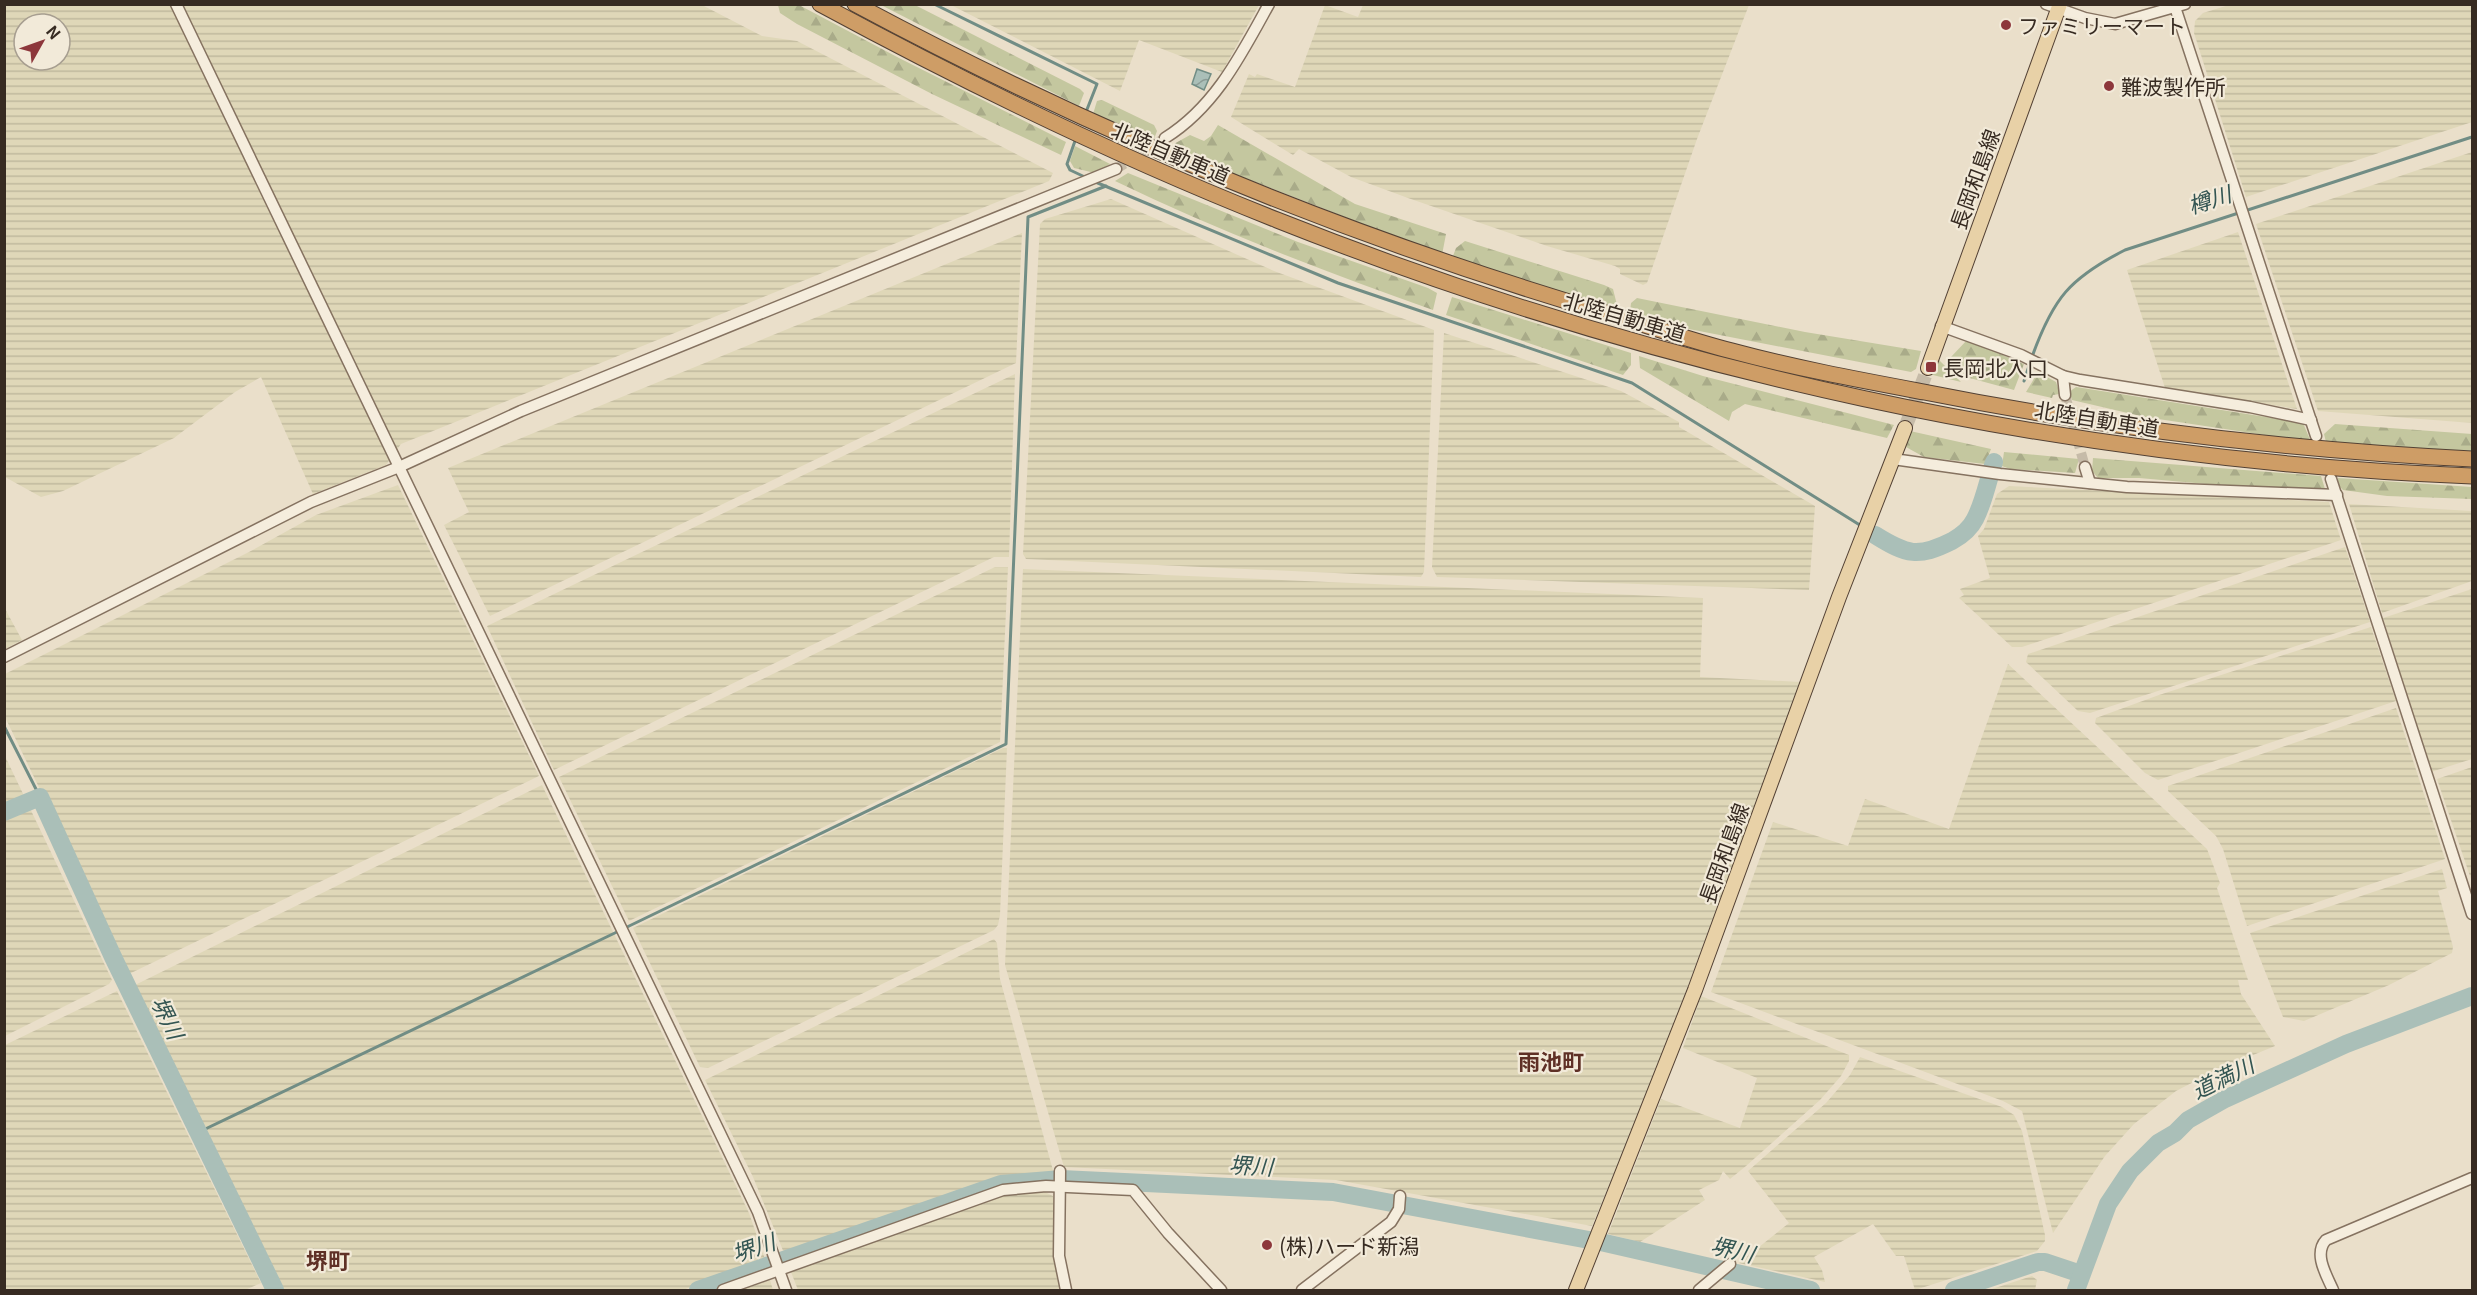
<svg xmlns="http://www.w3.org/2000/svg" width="2477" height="1295" viewBox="0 0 2477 1295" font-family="Georgia,'Noto Sans JP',serif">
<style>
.farmland{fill:url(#farmland-rules);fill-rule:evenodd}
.forest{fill:url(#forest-firs)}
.water{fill:url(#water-waves);stroke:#718d85;stroke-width:1.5}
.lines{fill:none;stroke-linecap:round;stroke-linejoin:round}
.stream{stroke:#718d85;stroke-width:3}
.river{stroke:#aabfb8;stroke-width:18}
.minor-tunnel{stroke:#c6bba8;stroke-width:10;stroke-dasharray:10 5;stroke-linecap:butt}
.major-tunnel{stroke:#c6bba8;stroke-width:14;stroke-dasharray:14 7;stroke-linecap:butt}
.minor-casing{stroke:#857260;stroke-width:13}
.major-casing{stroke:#534134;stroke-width:16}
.highway-casing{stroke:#534134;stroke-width:17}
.minor{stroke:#f5eddd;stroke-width:10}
.major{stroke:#e8d1a7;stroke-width:14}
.highway{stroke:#ce9d66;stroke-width:15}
.poi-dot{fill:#8d373b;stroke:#f2ead9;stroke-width:2}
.labels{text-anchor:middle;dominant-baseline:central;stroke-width:4.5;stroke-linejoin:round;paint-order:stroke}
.poi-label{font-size:21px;fill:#372b22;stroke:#f2ead9;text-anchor:start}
.street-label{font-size:21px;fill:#372b22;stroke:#f2ead9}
.water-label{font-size:22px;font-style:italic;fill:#335552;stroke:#f2ead9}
.neighbourhood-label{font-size:22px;font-weight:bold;fill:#5f3026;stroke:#f2ead9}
</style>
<defs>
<pattern id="farmland-rules" width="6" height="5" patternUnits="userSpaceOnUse" patternTransform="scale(1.5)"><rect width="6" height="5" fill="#dfd7b8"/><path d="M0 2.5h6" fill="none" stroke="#c0b99e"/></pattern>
<pattern id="forest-firs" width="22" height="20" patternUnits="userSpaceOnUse" patternTransform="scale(1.5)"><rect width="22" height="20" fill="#c4c79f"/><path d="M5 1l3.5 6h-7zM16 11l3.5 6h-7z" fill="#a9ab89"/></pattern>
<pattern id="water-waves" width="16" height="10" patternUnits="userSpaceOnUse" patternTransform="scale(1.5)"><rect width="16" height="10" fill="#aabfb8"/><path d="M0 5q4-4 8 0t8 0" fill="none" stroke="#8b9b95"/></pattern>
</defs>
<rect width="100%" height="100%" fill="#eadfca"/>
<g class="farmland">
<path d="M5,5h697l60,31 35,5 256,132 -4,8 -648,263 -15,21 -73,29 -52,-117 -26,15 -61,46 -111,53 -22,6 -36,-20zM24,24h36v36h-36z"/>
<path d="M951,5h308l-37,67 -83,-32 -19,51z"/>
<path d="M1363,5h386l-52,134 -50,144 -4,2 -23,-11v-5l-5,-3 -68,-20 -139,-48 -57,-21 -52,-28 -6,6 -62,-38 18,-43 6,3 2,-3 38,13 30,-82 33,12z"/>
<path d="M2229,5h243v117l-226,75 -52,-164 1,-12 8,-8z"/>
<path d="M2472,152v271l-154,-12 -62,-187z"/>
<path d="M1111,199l163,72 160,59 -10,242 -3,5 -395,-18 -3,-5 17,-330 5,-5z"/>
<path d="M2238,232l59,177 -132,-21 -38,-118z"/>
<path d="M1022,233l-6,130 -526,253 -46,-91 25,-13 -21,-44z"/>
<path d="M1444,333l177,58 58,31v5l136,79 -6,84 -372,-13 -5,-10z"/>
<path d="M1015,374l-6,183h-15l-440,213 -67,-144z"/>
<path d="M398,485l141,291 -410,198 -124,-257v-43l244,-122 67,-37z"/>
<path d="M2009,486l320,16 12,38 -319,107h-10l-53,-49 5,-3 -4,-6 30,-11 -12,-42 6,-7 13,-35z"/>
<path d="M2349,504l123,7v70l-90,32z"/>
<path d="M2345,547l25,75 -280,91 -12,-2 -52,-49 2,-8z"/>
<path d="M995,567h13l-8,175 -371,179 -70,-144z"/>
<path d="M1023,569l680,29 -3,79 101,5 -149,401 -60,143 -256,-46 -272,-13 -59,-202z"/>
<path d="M2472,589v170l-41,13 -48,-154z"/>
<path d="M4,607l18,33 -17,9h-1z"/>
<path d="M2371,627l25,74 -238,79 -13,-7 -50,-50 1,-5 63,-23z"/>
<path d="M2008,664l199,185 13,34 -3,5 31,92h-10l3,14 34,52 -56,23 -43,22 -42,33 -29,32 -52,77 -31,-122 -19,-10 -292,-109 62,-170 75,24 17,-47 84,30z"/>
<path d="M2396,708l49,151 -198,67 -24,-77 -7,-13 -48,-45v-5z"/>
<path d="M1003,748h4l-7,167 -2,10 -4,5 -286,138 -8,-1 -67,-139z"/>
<path d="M4,754l108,226 -3,4 -104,52z"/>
<path d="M2472,767v115l-35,-103z"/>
<path d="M542,785l207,428 16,46 -82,31h-403l-145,-305z"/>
<path d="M2442,869l5,19 -9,3 15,56 -1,6 -63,32 -85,36 -21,-4 -33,-84z"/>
<path d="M994,939l3,4 3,36 54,195 -54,4 -216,75 -31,-76 -48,-97z"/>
<path d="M117,991l144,292 -16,7h-240v-245z"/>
<path d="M1701,996l148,59v6l-8,15 -21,24 -74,66 -16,13 -7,-8 -4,9 -20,10 6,10 -65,42 -32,-8 53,-135 79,29 17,-50 -74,-30z"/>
<path d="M1860,1057l142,50 12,8 8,16 23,104v6l-8,10 -122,39 -11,-34h-8l-23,-32 -59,33 8,13 3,12 -86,-19 50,-40 -41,-52 78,-68 24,-28z"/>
<path d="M1043,1191l10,5 4,82 4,12h-263l-7,-18 218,-79z"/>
<path d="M2032,1276l5,4 -2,10h-46z"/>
<path d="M770,1280l3,10h-32z"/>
</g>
<g class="forest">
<path d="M778,5h21l100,53 167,84 -5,13 -129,-61 -135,-70 -17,-11z"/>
<path d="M881,5h34l165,84 4,4 -5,13z"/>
<path d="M1102,100l52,25 3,6 -3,8 -4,1 -57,-26 4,-13z"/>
<path d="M1218,125l137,79 91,30 -4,21 -261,-102 -9,-8 18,-10 14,6 7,-5z"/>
<path d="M1075,146l35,18 -15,9 -21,-5 -4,-7z"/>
<path d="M1128,173l170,69 130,46 9,5 -4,17c-107,-38 -215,-79 -318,-129z"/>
<path d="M1465,241l139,44 9,4 6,24 -166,-57 3,-8z"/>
<path d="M1452,297l179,56v12l-8,10 -177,-60z"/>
<path d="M1637,298l168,34 116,19 -5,18 -5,3 -253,-49 -28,-11 1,-9z"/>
<path d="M1967,340l57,24 -10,26 -48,-13 -15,-20z"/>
<path d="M1639,356l64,20 191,49 -7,13 -142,-34 -13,8 -3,9 -89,-53z"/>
<path d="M1938,359l23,23 -32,-8z"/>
<path d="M2038,372l18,10 4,12 -7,1 -1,3 -26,-6z"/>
<path d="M2076,387l227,36 8,19 -166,-25 -73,-17 -3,-8z"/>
<path d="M2335,424l137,10v17l-108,-4 -38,-5 -2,-8z"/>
<path d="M1910,431l81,18 -6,15 -61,-7 -18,-10z"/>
<path d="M2004,452l75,7 -4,14 -65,-4 -8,-3z"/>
<path d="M2093,458l228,18 4,13 -85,-2 -101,-9h-41l-6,-7z"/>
<path d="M2338,478l134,9v12l-85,-3 -44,-6 -5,-5z"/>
</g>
<path class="water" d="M1197,69l14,5 -7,16 -12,-6z"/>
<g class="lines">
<g class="stream">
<path d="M934,4l163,80 -11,28"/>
<path d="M1076,138l-9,26 3,6 17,8"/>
<path d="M1093,181l245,102 294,100 231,144"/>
<path d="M2032,357c21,-59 38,-79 93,-107l347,-113"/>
<path d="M2024,381l6,-18"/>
<path d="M1869,531l6,4"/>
<path d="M4,726l36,71"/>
<path d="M625,928l381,-184 22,-527 78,-31"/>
<path d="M199,1132l420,-201"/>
</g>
<g class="river">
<path d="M1875,535c32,20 43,23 77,6 9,-5 18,-12 23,-22 9,-17 13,-39 19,-57"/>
<path d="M4,812l36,-15 73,160 162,333"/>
<path d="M698,1290l303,-106 60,-5 272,13 272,51 206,47"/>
<path d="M1954,1290l84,-28h7l36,12"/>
<path d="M2076,1290l32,-86 22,-33 28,-28 17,-10 13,-13 37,-21 121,-55 126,-48"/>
</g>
<g class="minor-tunnel">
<path d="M1116,169l49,-31"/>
<path d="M2065,395l20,72"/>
</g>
<path class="major-tunnel" d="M1905,428l23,-60"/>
<g class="minor-casing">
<g id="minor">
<path d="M176,4l582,1208 28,78"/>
<path d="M2046,4l39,14 30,6 70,-20"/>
<path d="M2174,4l142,432"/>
<path d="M1165,138c50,-31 76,-83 104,-134"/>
<path d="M1941,326l80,29 42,21 17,4 170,27 61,13"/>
<path d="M2063,376l2,19"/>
<path d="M1893,459l107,15 127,13 210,8"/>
<path d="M2085,467l5,16"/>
<path d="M2331,479l141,435"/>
<path d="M4,657l307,-155 88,-35 122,-56 595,-242"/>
<path d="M1060,1171l-1,85 7,34"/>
<path d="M723,1290l280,-100 43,-4 87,4 35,43 53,57"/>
<path d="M1302,1290l89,-68 8,-13 1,-13"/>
<path d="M1699,1290l31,-26"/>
<path d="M2333,1290c-6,-14 -20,-36 -7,-50l146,-62"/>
</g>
</g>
<g class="major-casing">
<g id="major">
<path d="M1928,368l132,-364"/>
<path d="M1576,1290l119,-300 144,-393 66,-169"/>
</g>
</g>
<g class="highway-casing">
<g id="highway">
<path d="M820,4c148,80 300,154 457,216 380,151 787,240 1195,256"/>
<path d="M855,4c246,132 503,237 771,315 35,11 71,23 106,32 63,17 128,29 192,41 181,36 364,58 548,67"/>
</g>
</g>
<use href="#minor" class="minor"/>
<use href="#major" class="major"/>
<use href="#highway" class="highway"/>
</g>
<g class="poi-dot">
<circle cx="2006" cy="25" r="6"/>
<circle cx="2109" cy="86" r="6"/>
<rect x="1925" y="361" width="12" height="12" rx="3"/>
<circle cx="1267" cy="1245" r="6"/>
</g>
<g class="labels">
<g class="poi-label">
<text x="2018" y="25">ファミリーマート</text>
<text x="2121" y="86">難波製作所</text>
<text x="1943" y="367">長岡北入口</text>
<text x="1279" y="1245">(株)ハード新潟</text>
</g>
<g class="street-label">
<text transform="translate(1171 152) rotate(23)">北陸自動車道</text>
<text transform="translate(1974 179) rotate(-70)">長岡和島線</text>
<text transform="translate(1625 316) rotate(16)">北陸自動車道</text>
<text transform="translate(2097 418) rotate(9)">北陸自動車道</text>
<text transform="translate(1723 853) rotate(-70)">長岡和島線</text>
</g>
<g class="water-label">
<text transform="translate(2209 198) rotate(-18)">樽川</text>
<text transform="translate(169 1017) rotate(64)">堺川</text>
<text transform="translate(2222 1076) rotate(-26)">道満川</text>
<text transform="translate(1251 1164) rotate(3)">堺川</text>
<text transform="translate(753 1246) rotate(-19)">堺川</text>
<text transform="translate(1733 1248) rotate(13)">堺川</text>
</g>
<g class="neighbourhood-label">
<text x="1551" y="1060">雨池町</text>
<text x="328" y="1259">堺町</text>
</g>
</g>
<rect width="2477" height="1295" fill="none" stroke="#372b22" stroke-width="12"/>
<g transform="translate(42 42) rotate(50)"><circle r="28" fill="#f2ead9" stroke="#a79e90" stroke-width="1.5"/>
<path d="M0-4.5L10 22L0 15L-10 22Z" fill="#8d373b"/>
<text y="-9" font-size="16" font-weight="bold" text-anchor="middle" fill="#372b22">N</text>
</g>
</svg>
